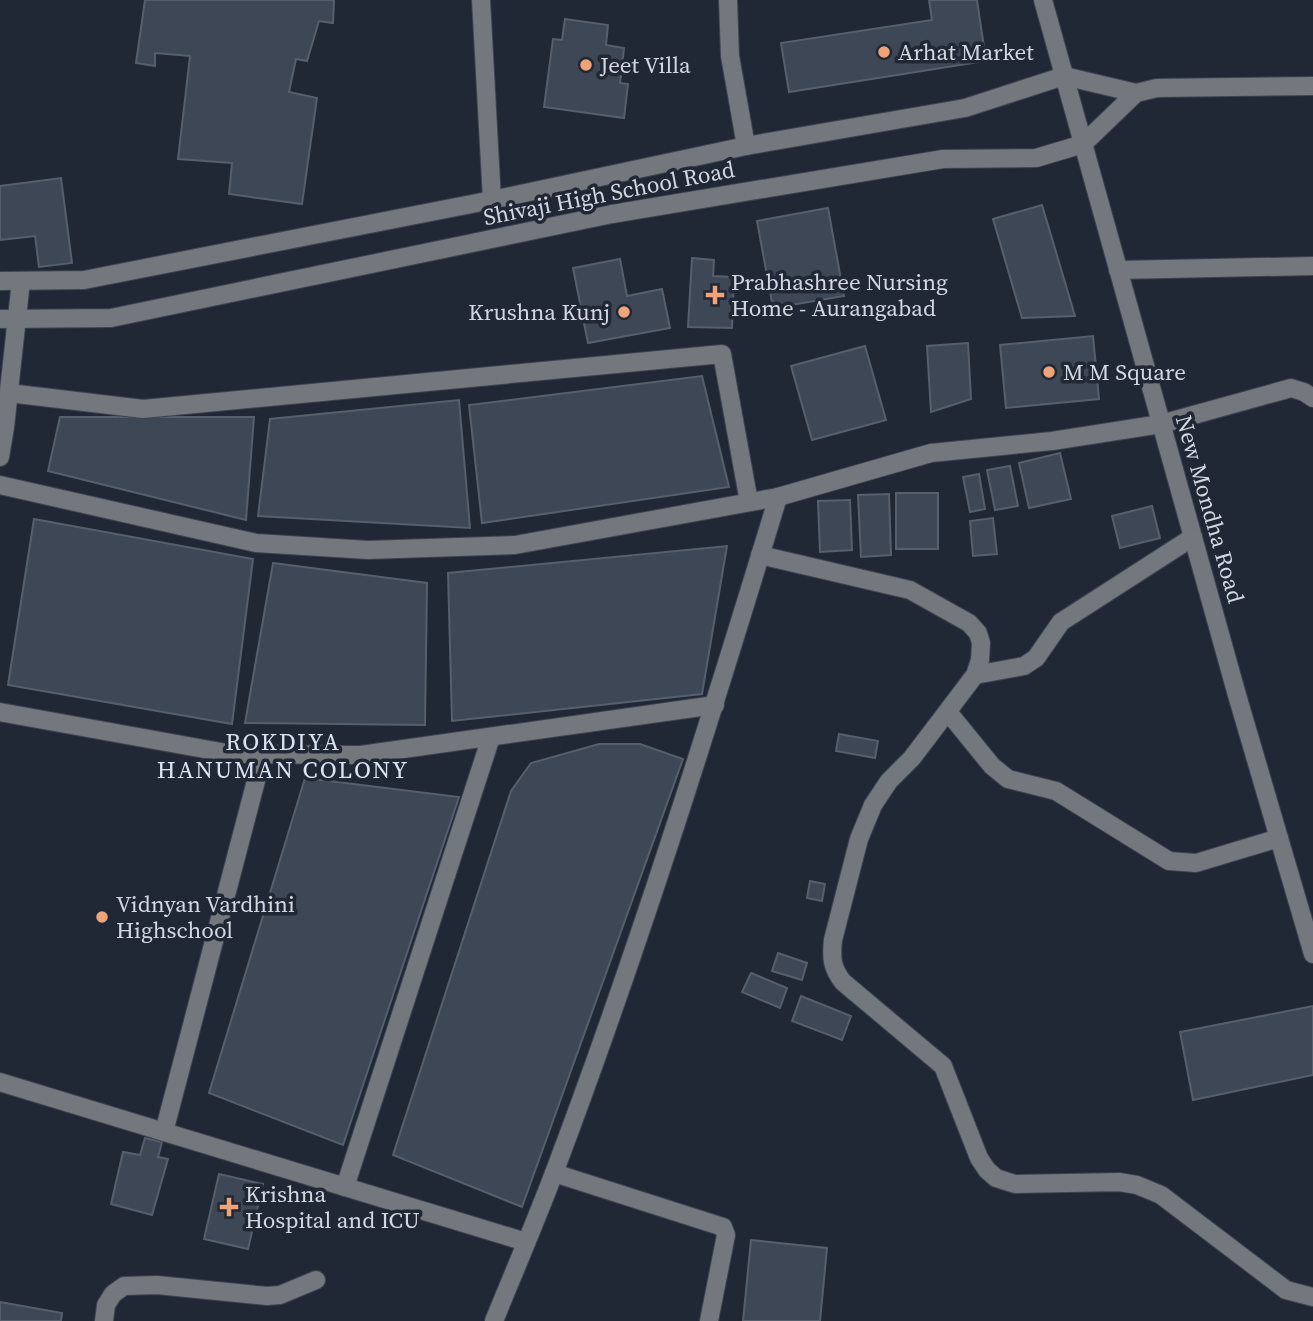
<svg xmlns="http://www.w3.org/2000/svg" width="1313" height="1321" viewBox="0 0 1313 1321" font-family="'Source Serif 4',serif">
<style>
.building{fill:#3e4755;stroke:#565f6d;stroke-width:2}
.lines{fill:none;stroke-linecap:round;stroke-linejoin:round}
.minor-casing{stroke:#3c4450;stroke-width:20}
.minor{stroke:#73777e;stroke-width:18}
.poi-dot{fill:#efa378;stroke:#202835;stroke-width:2.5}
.labels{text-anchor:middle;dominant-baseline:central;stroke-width:7;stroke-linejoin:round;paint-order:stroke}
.poi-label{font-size:23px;fill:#d2d7e0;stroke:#202835;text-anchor:start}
.street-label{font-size:23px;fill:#d2d7e0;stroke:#202835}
.neighbourhood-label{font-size:24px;letter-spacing:2px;fill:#d9e4f5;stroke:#202835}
</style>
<rect width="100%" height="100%" fill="#202835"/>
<g class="building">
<path d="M145,0h189l-1,23 -14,-2 -12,40 -11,-2 -7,33 28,6 -15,106 -73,-10 3,-31 -54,-4 12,-103 -35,-3v13l-19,-3z"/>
<path d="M929,0h48l9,61 -197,31 -8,-49 151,-23z"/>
<path d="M565,19l43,6 -2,20 18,3 -4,35 8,1 -4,34 -80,-11 9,-68 9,1z"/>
<path d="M61,178l11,85 -33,4 -4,-31 -35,4v-54z"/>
<path d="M1042,205l33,111 -53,2 -29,-99z"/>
<path d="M828,208l16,88 -71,12 -16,-87z"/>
<path d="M692,258l22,2 -1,16 21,1 -2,51 -44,-1z"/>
<path d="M620,259l7,37 35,-7 8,39 -82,15 -15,-75z"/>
<path d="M1093,336l6,63 -93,9 -6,-63z"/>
<path d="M968,343l3,56 -40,13 -4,-66z"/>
<path d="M865,346l21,74 -74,20 -21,-74z"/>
<path d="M702,376l27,111 -247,36 -13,-118z"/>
<path d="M459,400l11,128 -212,-12 12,-97z"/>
<path d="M60,417h194l-8,103 -198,-49z"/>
<path d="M1060,453l11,46 -42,9 -10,-45z"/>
<path d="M1010,466l8,40 -23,4 -8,-40z"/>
<path d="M979,474l6,35 -15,3 -7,-35z"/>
<rect x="896" y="493" width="42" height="56"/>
<path d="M889,494l2,61 -30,2 -3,-62z"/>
<path d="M850,500l2,50 -32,2 -2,-51z"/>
<path d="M1152,506l8,32 -40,10 -8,-32z"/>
<path d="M993,518l4,36 -24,2 -3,-35z"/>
<path d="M34,519l219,40 -21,165 -224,-39z"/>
<path d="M727,546l-25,148 -250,27 -4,-148z"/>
<path d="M273,563l154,20 -2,142 -180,-2z"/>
<path d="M839,734l39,7 -3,17 -39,-7z"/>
<path d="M599,744h41l43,15 -161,448 -129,-52 118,-364 20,-28z"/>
<path d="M305,778l154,19 -116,348 -134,-52z"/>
<path d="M810,881l15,3 -3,17 -15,-3z"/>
<path d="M778,953l29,10 -5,17 -30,-9z"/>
<path d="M751,973l36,15 -7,20 -38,-16z"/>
<path d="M801,996l50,20 -9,24 -50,-19z"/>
<path d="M1313,1006v69l-120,25 -13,-68z"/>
<path d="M145,1138l17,4 -4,15 10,2 -16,56 -41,-11 12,-52 17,3z"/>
<path d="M219,1174l44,10 -15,65 -44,-10z"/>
<path d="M751,1240l76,8 -7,73h-77z"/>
<path d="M0,1302l62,11 -1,8h-61z"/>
</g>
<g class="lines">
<g class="minor-casing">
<g id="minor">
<path d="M481,0l11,200"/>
<path d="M728,0l2,56 16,90"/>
<path d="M1043,0l194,695 76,259"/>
<path d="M1118,270l195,-4"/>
<path d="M0,281l84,-1 408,-80 254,-54 219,-38 99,-32 72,17 21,-5 156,-2"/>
<path d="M0,319l111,-1 501,-104 331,-55 93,-1 47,-14 53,-51"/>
<path d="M9,393l134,16 579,-55 27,148"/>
<path d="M0,457l5,-30 16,-146"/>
<path d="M0,485l256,58 112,7 147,-5 263,-48 153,-44 121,-12 109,-17 130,-36 13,4 9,6"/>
<path d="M760,555l150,35 59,33 9,10 3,10 -1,17 -5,15 -63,83 -23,23 -16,24 -14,34 -26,101c-2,18 -1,28 10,42l100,84 36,92 8,12 9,8 19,6 104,-2 18,3 24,10 125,95 27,7"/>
<path d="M975,675l49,-9 12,-8 25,-36 132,-85"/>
<path d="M0,712l232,42 129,1 354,-50"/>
<path d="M948,712l44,54 16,13 48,12 113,70 27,2 83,-25"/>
<path d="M0,1082l526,160"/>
<path d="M164,1132l99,-378"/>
<path d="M554,1173l169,54 3,8 -17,86"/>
<path d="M345,1187l146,-450"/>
<path d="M104,1321l2,-16 7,-11 11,-8 33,-1 110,11 13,-1 36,-15"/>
<path d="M494,1321c20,-49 41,-98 60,-148 84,-222 155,-449 224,-676"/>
</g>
</g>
<use href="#minor" class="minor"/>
</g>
<g class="poi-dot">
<circle cx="884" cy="52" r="7"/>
<circle cx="586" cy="65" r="7"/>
<path d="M711.5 284.5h7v7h7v7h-7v7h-7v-7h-7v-7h7z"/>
<circle cx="624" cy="312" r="7"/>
<circle cx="1049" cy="372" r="7"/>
<circle cx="102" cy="917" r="7"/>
<path d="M225.5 1196.5h7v7h7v7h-7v7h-7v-7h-7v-7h7z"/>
</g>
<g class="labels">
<g class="poi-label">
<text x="898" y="52">Arhat Market</text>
<text x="600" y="65">Jeet Villa</text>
<text x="731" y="282">Prabhashree Nursing<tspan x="731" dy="26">Home - Aurangabad</tspan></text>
<text x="610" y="312" text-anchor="end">Krushna Kunj</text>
<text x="1063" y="372">M M Square</text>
<text x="116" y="904">Vidnyan Vardhini<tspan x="116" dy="26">Highschool</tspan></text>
<text x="245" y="1194">Krishna<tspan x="245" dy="26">Hospital and ICU</tspan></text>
</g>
<g class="street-label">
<text transform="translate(609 193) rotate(-11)">Shivaji High School Road</text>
<text transform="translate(1210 509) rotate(74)">New Mondha Road</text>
</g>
<g class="neighbourhood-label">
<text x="283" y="741">ROKDIYA<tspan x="283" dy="28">HANUMAN COLONY</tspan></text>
</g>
</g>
</svg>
